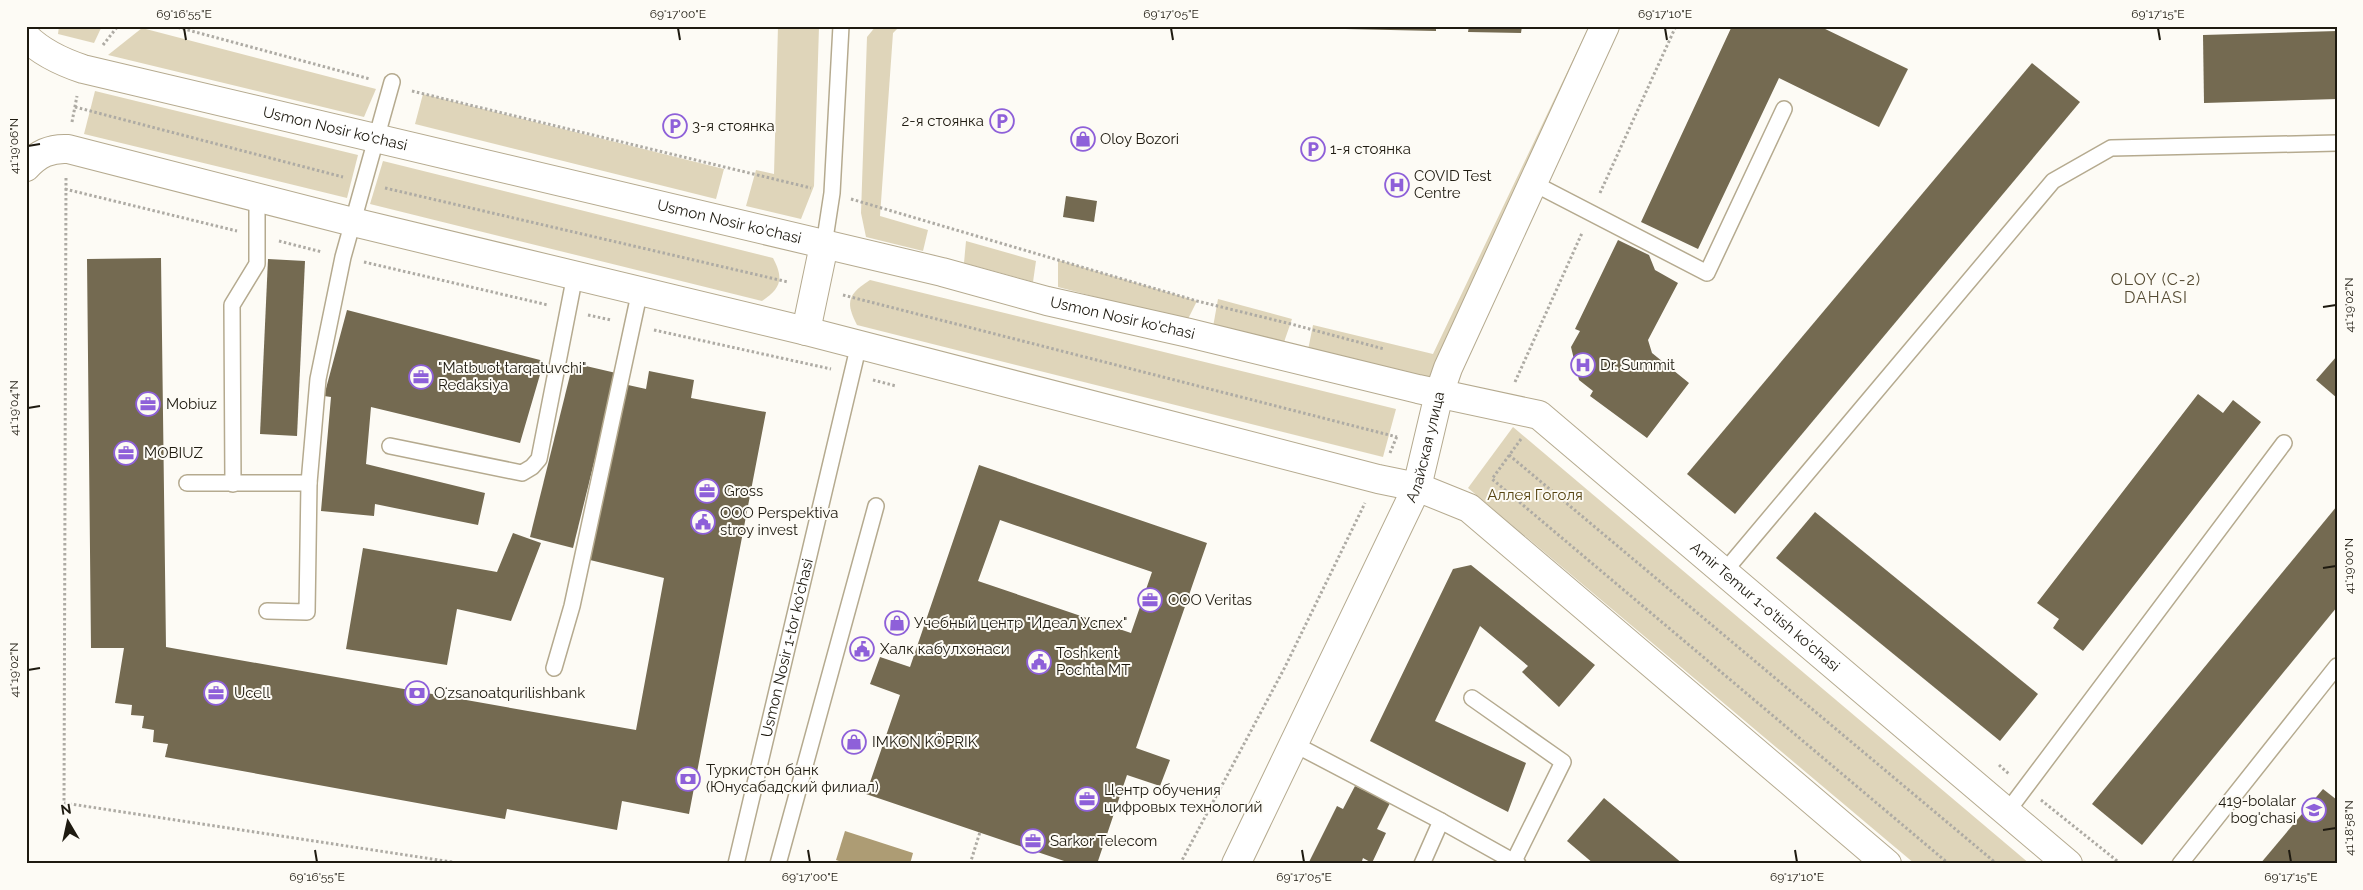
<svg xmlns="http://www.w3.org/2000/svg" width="2363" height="890" viewBox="0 0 2363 890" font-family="Raleway,sans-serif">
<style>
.green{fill:#dfd5ba}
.water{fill:#ad9c74}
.building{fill:#746a51;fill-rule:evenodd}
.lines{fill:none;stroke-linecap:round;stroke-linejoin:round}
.lane-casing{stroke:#b5aa8f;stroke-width:18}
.street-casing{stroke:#b5aa8f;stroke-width:30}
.path{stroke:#aeaba4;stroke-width:3;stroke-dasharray:2.5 2.5;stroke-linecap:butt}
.lane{stroke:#fff;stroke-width:15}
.street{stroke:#fff;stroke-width:28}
.ticks{fill:none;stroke:#1e1a10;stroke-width:2}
.labels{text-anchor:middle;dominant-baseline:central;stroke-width:4;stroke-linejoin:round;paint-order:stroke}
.poi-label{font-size:15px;fill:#1e1a10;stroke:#fdfbf5;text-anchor:start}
.street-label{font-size:15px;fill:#1e1a10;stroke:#fdfbf5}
.park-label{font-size:15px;fill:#554310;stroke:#fdfbf5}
.neighbourhood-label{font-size:16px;letter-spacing:1px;fill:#554b33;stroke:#fdfbf5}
.neatline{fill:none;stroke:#1e1a10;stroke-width:2}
.ticks-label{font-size:12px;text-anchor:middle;fill:#1e1a10}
</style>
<rect width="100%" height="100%" fill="#fdfbf5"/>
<g class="green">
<path d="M59,26h43l-8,17 -36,-9z"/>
<path d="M778,26l41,1 -5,159 -13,33 -55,-13 10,-36 18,4z"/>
<path d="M876,26h24l-7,7 -13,183 48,14 -5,21 -57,-14 -5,-24 6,-176z"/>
<path d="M1589,26h18l-178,354 -121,-30 5,-25 120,29z"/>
<path d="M142,28l234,61 -12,28 -256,-62z"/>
<path d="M95,91l263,64 -11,43 -263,-64z"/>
<path d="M423,94l301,75 -8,30 -301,-75z"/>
<path d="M383,161l390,97c11,21 8,30 -11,43l-392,-97z"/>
<path d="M966,241l70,20 -3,21 -69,-19z"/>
<path d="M1058,260l139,41 -10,20 -129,-34z"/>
<path d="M870,280l526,129 -13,48 -526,-132c-12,-23 -9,-31 13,-45z"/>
<path d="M1218,299l74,20 -9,26 -70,-18z"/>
<path d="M1513,427l517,437h-115l-447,-376z"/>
</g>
<path class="water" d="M845,831l68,22 -3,11h-62l-12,-4z"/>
<g class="building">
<path d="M1300,26h136v5l-136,-3z"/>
<path d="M1469,26h53l-1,7 -53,-1z"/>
<path d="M1732,26h87l89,43 -29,58 -100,-49 -81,171 -57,-27z"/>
<path d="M2337,31v68l-133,4 -1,-68z"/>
<path d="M2032,63l48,39 -345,412 -48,-40z"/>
<path d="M1066,196l31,5 -3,21 -31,-5z"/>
<path d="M1618,240l31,15 6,15 23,13 -30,57 4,13 37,30 -42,55 -57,-42 3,-5 -14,-11 -8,-33 9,-16 -5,-2z"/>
<path d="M161,258l5,389 470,83 28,-152 -74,-18 38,-175 18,4 3,-18 45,9 -3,18 75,14 -77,402 -67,-13 -5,29 -110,-21 -2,10 -340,-62 3,-13 -15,-2 1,-12 -12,-2 2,-12 -13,-1 1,-10 -17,-2 9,-55h-33l-4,-389z"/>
<path d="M268,259l37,2 -8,175 -37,-2z"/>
<path d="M347,310l197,51 -24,82 -149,-36 -5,57 119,29 -7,32 -103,-21 -1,12 -53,-5 10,-114 -7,-1z"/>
<path d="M2337,356v42l-21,-18z"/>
<path d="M573,363l43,10 -43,175 -43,-11z"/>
<path d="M2198,394l25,19 10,-13 28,22 -178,229 -30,-23 6,-9 -22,-16z"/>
<path d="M979,465l228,78 -71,205 34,12 -10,26 -33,-11 -30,89h-24l-207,-70 34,-99 -30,-11 10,-27 30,10zM1000,520l152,52 -21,61 -153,-52z"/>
<path d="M2337,506v101l-195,238 -50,-41z"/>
<path d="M1815,512l223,182 -38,47 -224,-183z"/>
<path d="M513,533l28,10 -30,78 -54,-12 -10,56 -101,-16 17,-101 134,24z"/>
<path d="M1471,565l124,100 -36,42 -37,-35 6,-6 -48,-40 -45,95 91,42 -18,49 -138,-71 83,-172z"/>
<path d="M1355,786l35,17 -13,26 9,4 -14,30 -9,-5 -2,6h-53l29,-58 6,3z"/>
<path d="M2323,789l14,11v64h-77z"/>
<path d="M1604,798l79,66h-89l-27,-23z"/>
</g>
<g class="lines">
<g class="lane-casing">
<g id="lane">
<path d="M1533,183l174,90 77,-164"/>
<path d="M824,245l8,-52 9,-167"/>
<path d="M390,446l132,27 10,-6 7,-8 36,-184"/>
<path d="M187,483h122"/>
<path d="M233,484l-1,-179 25,-41v-67"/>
<path d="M1724,572l329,-391 58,-33 226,-5"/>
<path d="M267,611l40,1 2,-129 9,-104 25,-122 49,-175"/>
<path d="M554,668l18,-62 68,-316"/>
<path d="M1472,698l91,64 -49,99"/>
<path d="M1294,744l147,77"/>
<path d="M2007,812l277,-369"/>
<path id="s1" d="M736,864l123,-520"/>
<path d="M778,864l98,-358"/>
<path d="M1422,864l19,-43 77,43"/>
<path d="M2180,864l157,-198"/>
</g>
</g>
<g class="street-casing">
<g id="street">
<path id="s2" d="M26,37c16,16 36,25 57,32l859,203 105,29 142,32 229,56 121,26 529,449"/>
<path d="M26,167c12,-13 24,-19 42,-18l285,73 453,109 572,148 39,8 52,21 418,356"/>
<path d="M806,331l18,-86"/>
<path id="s3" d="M1236,864l181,-377 22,-93 9,-26 157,-342"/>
</g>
</g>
<g class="path">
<path d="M173,26l197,53"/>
<path d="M103,45l15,-19"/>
<path d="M412,91l399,97"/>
<path d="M75,107l268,70"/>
<path d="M72,122l5,-26"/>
<path d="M66,178l-2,625 401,61"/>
<path d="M385,188l403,94"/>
<path d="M65,189l172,42"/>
<path d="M1600,193l76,-167"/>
<path d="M851,199l346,102 94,23 93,25"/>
<path d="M279,241l43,11"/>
<path d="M364,262l184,43"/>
<path d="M843,295l554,142"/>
<path d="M588,315l23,5"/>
<path d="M654,330l177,39"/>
<path d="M873,380l23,6"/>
<path d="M1515,382l67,-149"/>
<path d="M1521,439l-29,40 457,385"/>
<path d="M1390,453l7,-17"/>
<path d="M1509,455l488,409"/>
<path d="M1999,765l10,9"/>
<path d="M2041,800l80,64"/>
<path d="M970,864l10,-32"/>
<path d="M1180,864l105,-197 80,-164"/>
</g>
<use href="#lane" class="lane"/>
<use href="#street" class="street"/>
</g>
<path class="ticks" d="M184,28l2,12M678,28l2,12M1171,28l2,12M1665,28l2,12M2158,28l2,12M28,146l12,-2M2323,307l13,-2M28,408l12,-2M2323,568l13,-2M28,670l12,-2M2323,830l13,-2M315,850l2,12M808,850l2,12M1302,850l2,12M1795,850l2,12M2289,850l2,12"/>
<defs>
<g id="parking-ring" transform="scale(1.25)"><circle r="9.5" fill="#fdfbf5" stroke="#8e60d9" stroke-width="1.5"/><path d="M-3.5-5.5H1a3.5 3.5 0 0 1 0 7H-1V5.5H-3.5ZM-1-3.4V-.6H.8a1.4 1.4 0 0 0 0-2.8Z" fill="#8e60d9"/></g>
<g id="shop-ring" transform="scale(1.25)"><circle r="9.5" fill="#fdfbf5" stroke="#8e60d9" stroke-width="1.5"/><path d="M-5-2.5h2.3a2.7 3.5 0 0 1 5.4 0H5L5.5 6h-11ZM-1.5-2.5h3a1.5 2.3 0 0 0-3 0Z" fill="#8e60d9"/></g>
<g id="hospital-ring" transform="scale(1.25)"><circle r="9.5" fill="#fdfbf5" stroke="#8e60d9" stroke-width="1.5"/><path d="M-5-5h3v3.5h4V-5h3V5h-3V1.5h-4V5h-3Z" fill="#8e60d9"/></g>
<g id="office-ring" transform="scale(1.25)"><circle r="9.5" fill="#fdfbf5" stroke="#8e60d9" stroke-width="1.5"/><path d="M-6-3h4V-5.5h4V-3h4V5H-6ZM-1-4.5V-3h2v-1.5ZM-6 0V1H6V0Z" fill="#8e60d9"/></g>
<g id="civic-ring" transform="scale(1.25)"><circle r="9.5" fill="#fdfbf5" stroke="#8e60d9" stroke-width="1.5"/><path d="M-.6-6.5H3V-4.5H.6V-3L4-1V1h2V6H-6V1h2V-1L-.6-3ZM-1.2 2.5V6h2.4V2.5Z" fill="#8e60d9"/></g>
<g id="bank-ring" transform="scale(1.25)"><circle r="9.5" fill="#fdfbf5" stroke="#8e60d9" stroke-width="1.5"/><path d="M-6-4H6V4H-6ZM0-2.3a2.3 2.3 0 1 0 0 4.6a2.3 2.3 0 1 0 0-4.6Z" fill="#8e60d9"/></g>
<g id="school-ring" transform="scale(1.25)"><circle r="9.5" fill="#fdfbf5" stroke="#8e60d9" stroke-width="1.5"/><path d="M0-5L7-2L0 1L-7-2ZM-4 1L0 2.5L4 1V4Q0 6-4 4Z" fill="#8e60d9"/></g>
</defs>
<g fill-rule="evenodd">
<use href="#parking-ring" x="1002" y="121"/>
<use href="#parking-ring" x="675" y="126"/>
<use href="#shop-ring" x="1083" y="139"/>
<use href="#parking-ring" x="1313" y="149"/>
<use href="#hospital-ring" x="1397" y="185"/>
<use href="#hospital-ring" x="1583" y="365"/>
<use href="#office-ring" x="421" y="377"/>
<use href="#office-ring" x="148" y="404"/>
<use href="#office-ring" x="126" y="453"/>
<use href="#office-ring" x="707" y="491"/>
<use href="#civic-ring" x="703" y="522"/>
<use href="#office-ring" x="1150" y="600"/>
<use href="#shop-ring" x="897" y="623"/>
<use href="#civic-ring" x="862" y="649"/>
<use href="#civic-ring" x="1039" y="662"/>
<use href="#office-ring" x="216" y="693"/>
<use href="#bank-ring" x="417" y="693"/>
<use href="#shop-ring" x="854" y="742"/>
<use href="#bank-ring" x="688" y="779"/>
<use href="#office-ring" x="1087" y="799"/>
<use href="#school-ring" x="2314" y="810"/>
<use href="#office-ring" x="1033" y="841"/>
</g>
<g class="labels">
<g class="poi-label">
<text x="984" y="121" text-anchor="end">2-я стоянка</text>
<text x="692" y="126">3-я стоянка</text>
<text x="1100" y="139">Oloy Bozori</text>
<text x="1330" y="149">1-я стоянка</text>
<text x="1414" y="176">COVID Test<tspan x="1414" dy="17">Centre</tspan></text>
<text x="1600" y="365">Dr. Summit</text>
<text x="438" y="368">"Matbuot tarqatuvchi"<tspan x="438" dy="17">Redaksiya</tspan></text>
<text x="166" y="404">Mobiuz</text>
<text x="144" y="453">MOBIUZ</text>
<text x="724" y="491">Gross</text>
<text x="720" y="513">ООО Perspektiva<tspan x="720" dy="17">stroy invest</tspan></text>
<text x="1168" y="600">OOO Veritas</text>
<text x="914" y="623">Учебный центр "Идеал Успех"</text>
<text x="880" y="649">Халк кабулхонаси</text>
<text x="1056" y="653">Toshkent<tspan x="1056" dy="17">Pochta MT</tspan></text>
<text x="234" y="693">Ucell</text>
<text x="434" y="693">Oʻzsanoatqurilishbank</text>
<text x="872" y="742">IMKON KÖPRIK</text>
<text x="706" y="770">Туркистон банк<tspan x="706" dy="17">(Юнусабадский филиал)</tspan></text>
<text x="1104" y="790">Центр обучения<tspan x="1104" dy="17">цифровых технологий</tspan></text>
<text x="2296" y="801" text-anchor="end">419-bolalar<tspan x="2296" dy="17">bog'chasi</tspan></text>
<text x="1050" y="841">Sarkor Telecom</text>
</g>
<g class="street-label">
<text stroke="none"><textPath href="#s2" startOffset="325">Usmon Nosir ko'chasi</textPath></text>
<text stroke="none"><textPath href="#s2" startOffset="730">Usmon Nosir ko'chasi</textPath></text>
<text stroke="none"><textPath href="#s2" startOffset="1135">Usmon Nosir ko'chasi</textPath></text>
<text stroke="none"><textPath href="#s3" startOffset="459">Алайская улица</textPath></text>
<text stroke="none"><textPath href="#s2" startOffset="1859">Amir Temur 1-o'tish ko'chasi</textPath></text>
<text stroke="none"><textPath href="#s1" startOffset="222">Usmon Nosir 1-tor ko'chasi</textPath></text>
</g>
<g class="park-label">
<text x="1535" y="495">Аллея Гоголя</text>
</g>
<g class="neighbourhood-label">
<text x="2156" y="279">OLOY (C-2)<tspan x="2156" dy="18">DAHASI</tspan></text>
</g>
</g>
<rect width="2363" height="890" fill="none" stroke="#fdfbf5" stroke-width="55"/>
<g transform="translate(68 822) rotate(351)" stroke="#fdfbf5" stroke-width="4" paint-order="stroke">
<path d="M0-4L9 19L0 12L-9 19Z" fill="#1e1a10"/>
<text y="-8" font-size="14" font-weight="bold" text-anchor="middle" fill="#1e1a10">N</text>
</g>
<rect x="28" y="28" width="2308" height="834" class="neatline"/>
<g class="ticks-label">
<text x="184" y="18">69°16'55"E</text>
<text x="678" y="18">69°17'00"E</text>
<text x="1171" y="18">69°17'05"E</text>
<text x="1665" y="18">69°17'10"E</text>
<text x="2158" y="18">69°17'15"E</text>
<text transform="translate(14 146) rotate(-90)" y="4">41°19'06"N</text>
<text transform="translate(2349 305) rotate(-90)" y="4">41°19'02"N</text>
<text transform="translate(14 408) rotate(-90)" y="4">41°19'04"N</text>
<text transform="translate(2349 566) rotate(-90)" y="4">41°19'00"N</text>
<text transform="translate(14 670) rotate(-90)" y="4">41°19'02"N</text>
<text transform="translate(2349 828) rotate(-90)" y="4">41°18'58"N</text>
<text x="317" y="881">69°16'55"E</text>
<text x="810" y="881">69°17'00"E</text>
<text x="1304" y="881">69°17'05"E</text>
<text x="1797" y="881">69°17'10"E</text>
<text x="2291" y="881">69°17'15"E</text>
</g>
</svg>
